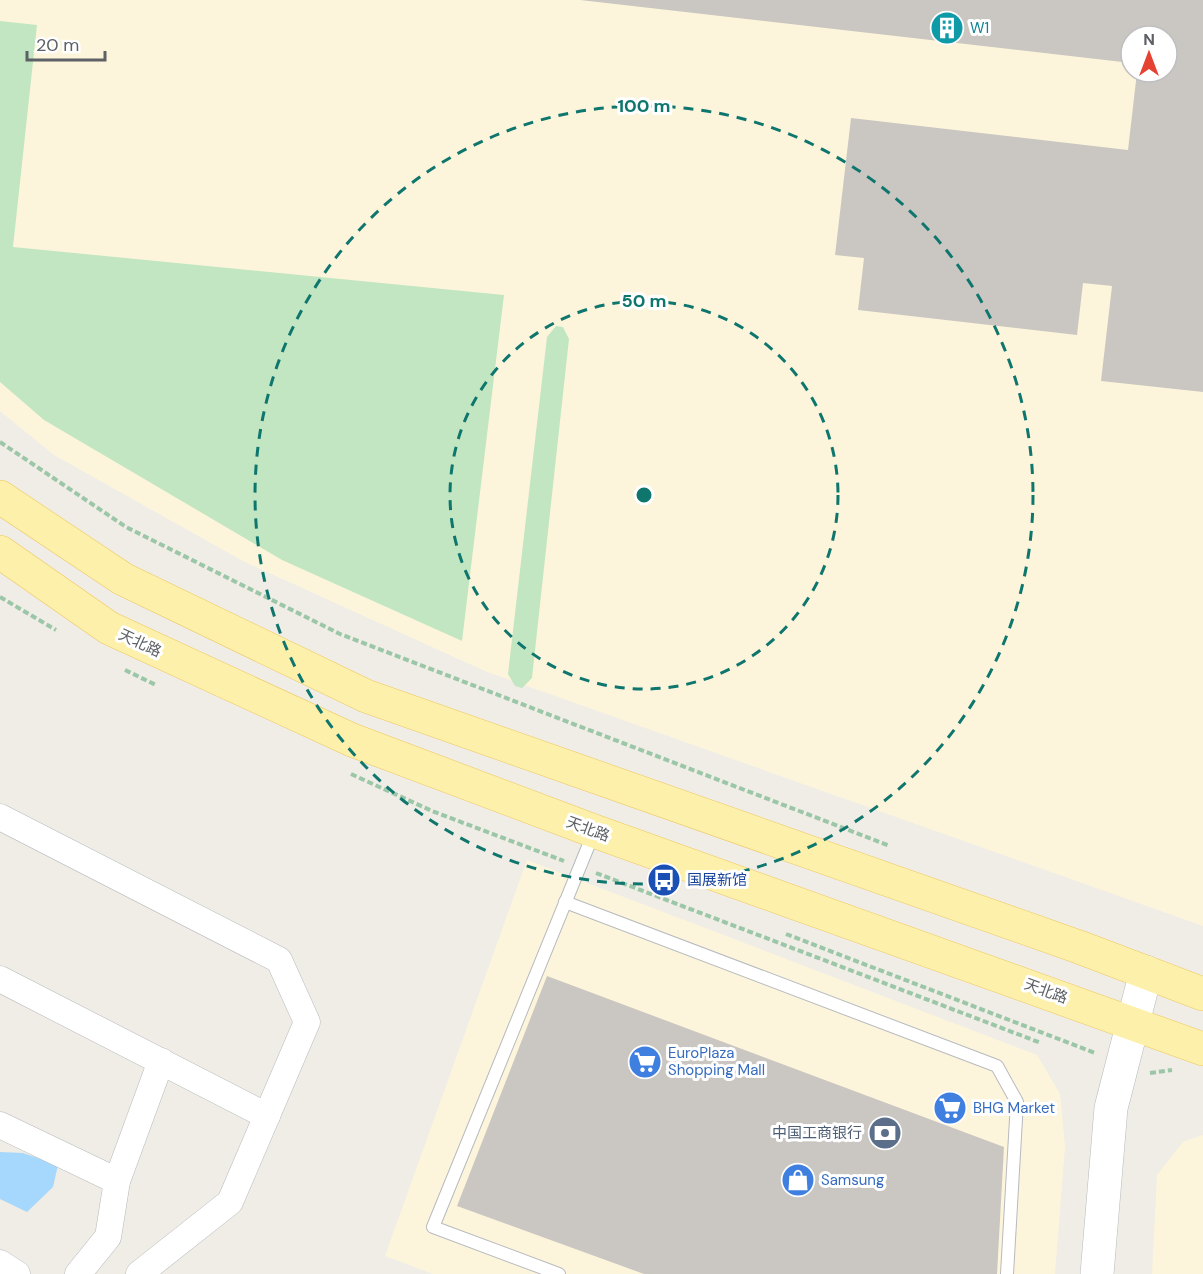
<svg xmlns="http://www.w3.org/2000/svg" width="1203" height="1274" viewBox="0 0 1203 1274" font-family="'DM Sans','Noto Sans SC',sans-serif">
<style>
.commercial{fill:#fdf5db;fill-rule:evenodd}
.green{fill:#c2e6c2}
.water{fill:#a6d7fd}
.building{fill:#cac7c2}
.lines{fill:none;stroke-linecap:round;stroke-linejoin:round}
.lane-casing{stroke:#b7babe;stroke-width:14}
.street-casing{stroke:#b7babe;stroke-width:27}
.secondary-casing{stroke:#b6b9be;stroke-width:34}
.primary-casing{stroke:#efc75e;stroke-width:34}
.path{stroke:#9bc6a7;stroke-width:4;stroke-dasharray:6 3;stroke-linecap:butt}
.lane{stroke:#fff;stroke-width:12}
.street{stroke:#fff;stroke-width:26}
.secondary{stroke:#fff;stroke-width:33}
.primary{stroke:#fdf0ab;stroke-width:33}
.ring{fill:none;stroke:#0f766e;stroke-width:3;stroke-dasharray:10 8}
.labels{text-anchor:middle;dominant-baseline:central;stroke-width:6;stroke-linejoin:round;paint-order:stroke}
.culture-label{font-size:15px;fill:#0d838f;stroke:#fff;text-anchor:start}
.street-label{font-size:15px;fill:#5d6065;stroke:#fff}
.transit-label{font-size:15px;fill:#164399;stroke:#fff;text-anchor:start}
.shop-label{font-size:15px;fill:#366cbe;stroke:#fff;text-anchor:start}
.service-label{font-size:15px;fill:#4e5e75;stroke:#fff;text-anchor:end}
.centre{fill:#0f766e;stroke:#fff;stroke-width:3}
.ring-label{font-size:18px;text-anchor:middle;font-weight:bold;fill:#0f766e;stroke:#fff;stroke-width:6;stroke-linejoin:round;paint-order:stroke}
</style>
<rect width="100%" height="100%" fill="#efede5"/>
<g class="commercial">
<path d="M0,0h1203v926l-718,-255 -242,-110 -189,-106 -54,-44zM1131,36h36v36h-36z"/>
<path d="M527,860l510,195 23,39 5,52 -10,128h-622l-48,-18z"/>
<path d="M1203,1135v139h-51l5,-99 26,-33z"/>
</g>
<g class="green">
<path d="M0,21l37,4 -24,222 491,48 -42,346 -180,-81 -238,-140 -44,-38z"/>
<path d="M556,326l7,1 6,12 -37,339 -10,10 -7,-2 -7,-12 39,-337z"/>
</g>
<path class="water" d="M0,1152l23,1 35,12 -5,22 -26,25 -27,-13z"/>
<g class="building">
<path d="M580,0h623v392l-102,-11 11,-95 -29,-3 -6,52 -219,-25 6,-52 -29,-3 16,-137 277,32 9,-78h30v-36h-36v27z"/>
<path d="M547,976l457,171 -7,127h-353l-187,-68z"/>
</g>
<g class="lines">
<g class="lane-casing">
<g id="lane">
<path d="M565,902l432,164 20,36 -10,172"/>
<path d="M559,1274l-126,-47 161,-395"/>
</g>
</g>
<g class="street-casing">
<g id="street">
<path d="M0,817l279,143 28,62 -77,180 -91,72"/>
<path d="M0,979l267,137"/>
<path d="M0,1125l117,56 44,-120"/>
<path d="M0,1263l17,11"/>
<path d="M78,1274l30,-37 9,-56"/>
</g>
</g>
<g class="secondary-casing">
<path id="secondary" d="M1097,1274l14,-166 35,-136"/>
</g>
<g class="primary-casing">
<g id="primary">
<path d="M0,497l123,82 243,117 713,251 124,47"/>
<path d="M0,552l109,76 243,112 242,91 609,218"/>
</g>
</g>
<g class="path">
<path d="M0,442l126,85 214,107 550,212"/>
<path d="M0,597l56,33"/>
<path d="M125,670l31,15"/>
<path d="M351,774l81,37 132,50"/>
<path d="M596,873l445,170"/>
<path d="M786,934l309,119"/>
<path d="M1150,1073l22,-3"/>
</g>
<use href="#lane" class="lane"/>
<use href="#street" class="street"/>
<use href="#secondary" class="secondary"/>
<use href="#primary" class="primary"/>
</g>
<g class="ring">
<circle cx="644" cy="495" r="194"/>
<circle cx="644" cy="495" r="389"/>
</g>
<defs>
<g id="building-disc" transform="scale(1.725)"><circle r="9.5" fill="#0f9aa8" stroke="#fff"/><path d="M-4-6H4V6H1V3H-1V6H-4ZM-2.5-4.3h1.7v1.8h-1.7ZM.8-4.3h1.7v1.8H.8ZM-2.5-1h1.7V.8h-1.7ZM.8-1h1.7V.8H.8Z" fill="#fff"/></g>
<g id="bus-disc" transform="scale(1.725)"><circle r="9.5" fill="#1a4fb4" stroke="#fff"/><path d="M-5-6H5V4H4V6H2V4H-2V6H-4V4H-5ZM-3.5-4V0h7V-4ZM-3.5 1.2v1.5H-2V1.2ZM2 1.2v1.5H3.5V1.2Z" fill="#fff"/></g>
<g id="supermarket-disc" transform="scale(1.725)"><circle r="9.5" fill="#3f7fe0" stroke="#fff"/><path d="M-6-5.5h2.5l.6 2H6L4.5 2H-2.5L-4.4-4H-6ZM-1.5 3.2a1.3 1.3 0 1 0 .1 0ZM3 3.2a1.3 1.3 0 1 0 .1 0Z" fill="#fff"/></g>
<g id="bank-disc" transform="scale(1.725)"><circle r="9.5" fill="#5c6f8a" stroke="#fff"/><path d="M-6-4H6V4H-6ZM0-2.3a2.3 2.3 0 1 0 0 4.6a2.3 2.3 0 1 0 0-4.6Z" fill="#fff"/></g>
<g id="shop-disc" transform="scale(1.725)"><circle r="9.5" fill="#3f7fe0" stroke="#fff"/><path d="M-5-2.5h2.3a2.7 3.5 0 0 1 5.4 0H5L5.5 6h-11ZM-1.5-2.5h3a1.5 2.3 0 0 0-3 0Z" fill="#fff"/></g>
</defs>
<g fill-rule="evenodd">
<use href="#building-disc" x="947" y="28"/>
<use href="#bus-disc" x="664" y="880"/>
<use href="#supermarket-disc" x="645" y="1062"/>
<use href="#supermarket-disc" x="950" y="1108"/>
<use href="#bank-disc" x="885" y="1133"/>
<use href="#shop-disc" x="798" y="1180"/>
</g>
<g class="labels">
<g class="culture-label">
<text x="970" y="28">W1</text>
</g>
<g class="street-label">
<text transform="translate(140 643) rotate(25)">天北路</text>
<text transform="translate(588 829) rotate(20)">天北路</text>
<text transform="translate(1046 991) rotate(20)">天北路</text>
</g>
<g class="transit-label">
<text x="687" y="880">国展新馆</text>
</g>
<g class="shop-label">
<text x="668" y="1053">EuroPlaza<tspan x="668" dy="17">Shopping Mall</tspan></text>
<text x="973" y="1108">BHG Market</text>
<text x="821" y="1180">Samsung</text>
</g>
<g class="service-label">
<text x="862" y="1133">中国工商银行</text>
</g>
</g>
<circle cx="644" cy="495" r="9" class="centre"/>
<g class="ring-label">
<text x="644" y="112">100 m</text>
<text x="644" y="307">50 m</text>
</g>
<g transform="translate(1149 54)"><circle r="28" fill="#ffffff" stroke="#bebfc1" stroke-width="1.5"/>
<path d="M0-4.5L10 22L0 15L-10 22Z" fill="#e64233"/>
<text y="-9" font-size="16" font-weight="bold" text-anchor="middle" fill="#5d6065">N</text>
</g>
<path d="M27 51v9h78v-9" fill="none" stroke="#5d6065" stroke-width="3"/>
<text x="36" y="51" font-size="18" fill="#5d6065" stroke="#ffffff" stroke-width="4.5" paint-order="stroke">20 m</text>
</svg>
